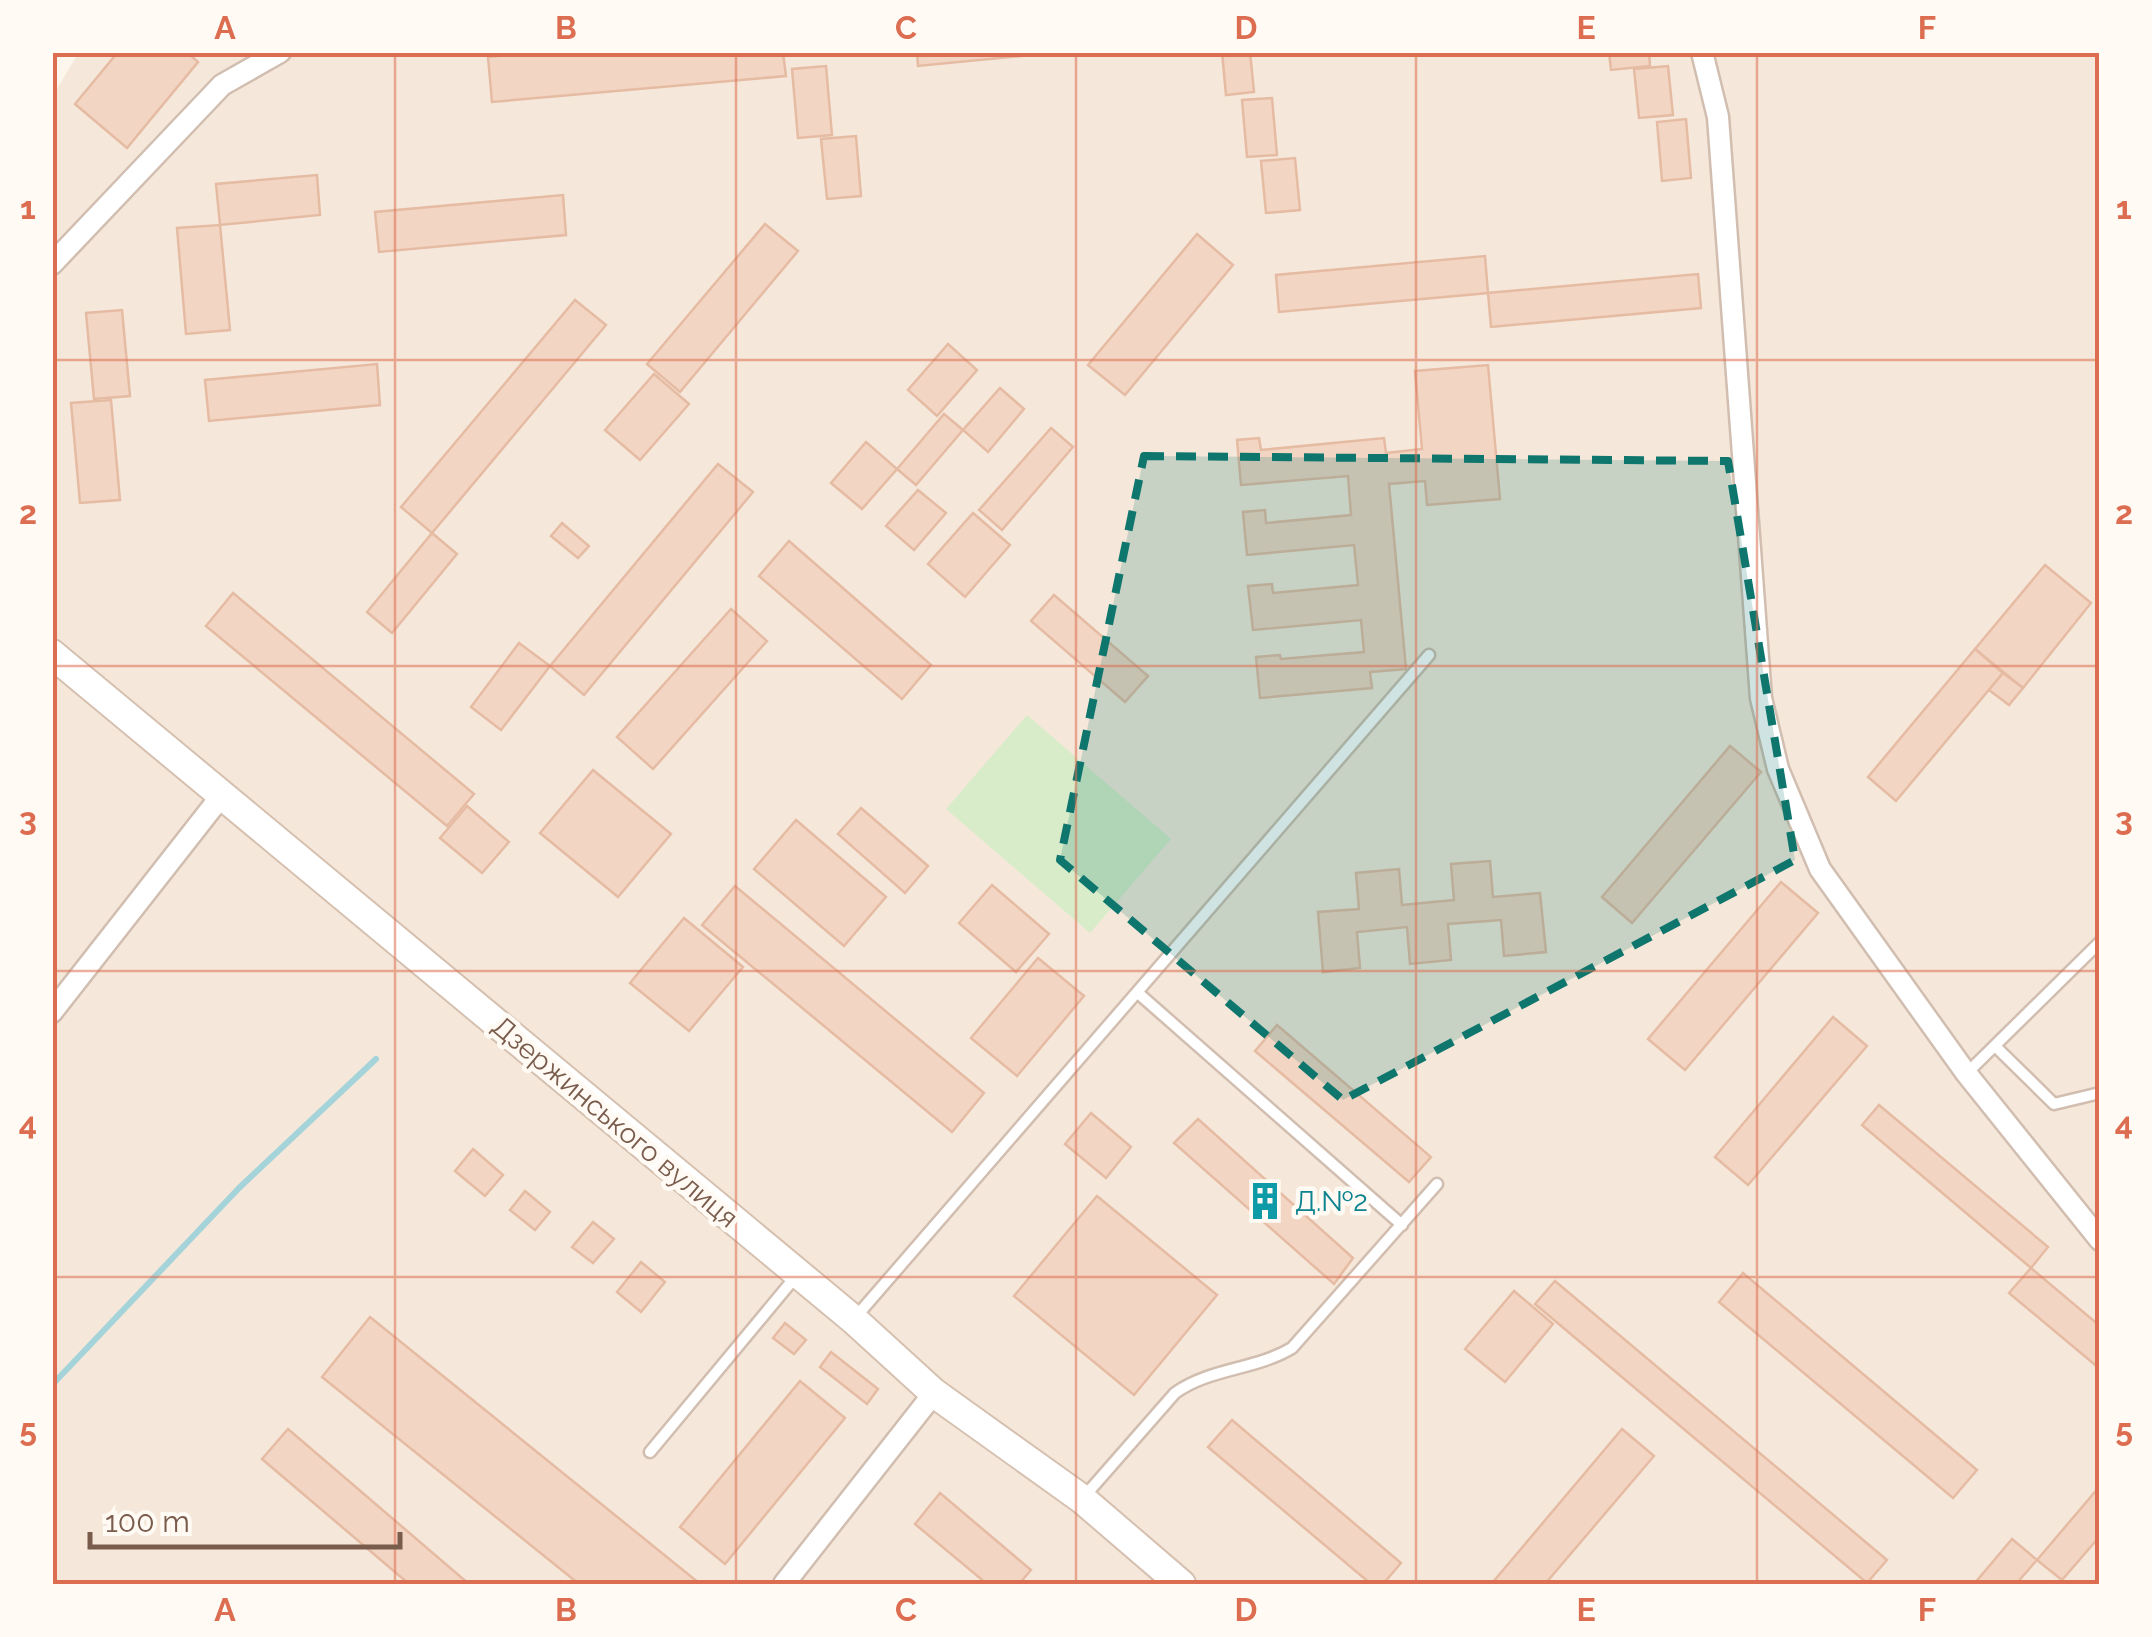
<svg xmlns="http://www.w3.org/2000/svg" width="2152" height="1637" viewBox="0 0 2152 1637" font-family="Raleway,sans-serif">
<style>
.residential{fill:#f5e8da}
.green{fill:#d8ecc9}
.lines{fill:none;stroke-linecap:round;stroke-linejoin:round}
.stream{stroke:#a5d3da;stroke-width:6}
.building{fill:#f3d5c3;stroke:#e6bba3;stroke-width:2.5}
.service-casing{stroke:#d1beb0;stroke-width:15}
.minor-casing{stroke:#d1beb0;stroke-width:25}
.secondary-casing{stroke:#d6c0b0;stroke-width:32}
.service{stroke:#fff;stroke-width:10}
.minor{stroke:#fff;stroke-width:20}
.secondary{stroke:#fff;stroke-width:28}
.marked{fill:#0f766e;fill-opacity:0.2;stroke:#0f766e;stroke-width:8;stroke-dasharray:20 12;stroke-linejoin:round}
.grid{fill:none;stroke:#dc6d51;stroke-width:2.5;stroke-opacity:0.55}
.labels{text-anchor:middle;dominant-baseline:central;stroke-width:9;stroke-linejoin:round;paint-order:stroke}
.street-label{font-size:28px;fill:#7a5c4d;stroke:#fffaf3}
.culture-label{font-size:28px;fill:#0d838f;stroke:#fffaf3;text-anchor:start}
.neatline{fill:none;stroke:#dc6d51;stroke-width:4}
.grid-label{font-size:32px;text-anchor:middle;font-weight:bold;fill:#dc6d51}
</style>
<rect width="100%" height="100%" fill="#fdf6ec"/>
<path class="residential" d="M79,52l2020,1v1531h-2046l-1,-1487z"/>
<path class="green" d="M1027,715l144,124 -81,94 -144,-124z"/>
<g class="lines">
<path class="stream" d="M52,1385l187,-197 137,-129"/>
</g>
<g class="building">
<path d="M118,52h69l11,10 -71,86 -52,-44z"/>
<path d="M535,52h248l3,24 -294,26 -4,-45z"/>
<path d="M917,52h146l-145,14z"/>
<path d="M1222,52h28l4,40 -28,3z"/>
<path d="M1609,52h40l1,14 -39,4z"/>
<path d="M826,66l6,69 -34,3 -6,-69z"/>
<path d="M1668,66l5,49 -34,3 -5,-49z"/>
<path d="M1272,98l5,57 -30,2 -5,-57z"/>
<path d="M1686,119l5,59 -29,3 -5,-59z"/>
<path d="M856,136l5,60 -34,3 -6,-60z"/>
<path d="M1295,158l5,52 -34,3 -5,-52z"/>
<path d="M317,175l3,40 -100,10 -4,-41z"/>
<path d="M563,195l3,40 -187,17 -4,-40z"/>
<path d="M765,224l33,27 -118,141 -33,-28z"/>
<path d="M220,225l10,105 -44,4 -9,-106z"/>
<path d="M1197,234l36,31 -108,130 -37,-30z"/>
<path d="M1485,256l3,37 -209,19 -3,-37z"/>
<path d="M1698,274l3,34 -210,19 -3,-34z"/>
<path d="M575,300l31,25 -174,208 -31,-26z"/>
<path d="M122,310l8,86 -36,3 -8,-86z"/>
<path d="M948,344l29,26 -40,46 -29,-26z"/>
<path d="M377,364l3,41 -171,16 -4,-41z"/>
<path d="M1488,365l12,134 -73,6 -2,-24 -36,3 17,185 -36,3 2,16 -112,10 -4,-41 24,-2 1,4 83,-7 -3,-32 -108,10 -5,-44 24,-2 1,9 85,-8 -4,-40 -107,10 -4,-43 22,-2 1,13 85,-8 -3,-39 -107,9 -4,-45 22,-2 2,12 123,-12 2,15 36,-4 -7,-78z"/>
<path d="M654,374l35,30 -49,56 -35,-30z"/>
<path d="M1000,388l24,21 -36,43 -25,-22z"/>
<path d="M111,400l9,100 -40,3 -9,-100z"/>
<path d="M944,414l19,16 -47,55 -19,-16z"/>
<path d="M1051,428l22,19 -71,83 -23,-20z"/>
<path d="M866,442l31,27 -35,40 -31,-26z"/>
<path d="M718,464l35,28 -169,203 -34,-29z"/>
<path d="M918,490l28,23 -32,37 -28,-24z"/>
<path d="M973,513l37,32 -45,52 -37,-33z"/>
<path d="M562,523l27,23 -11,12 -27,-22z"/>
<path d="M432,533l25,21 -65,79 -25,-21z"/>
<path d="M789,541l142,124 -29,34 -143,-123z"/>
<path d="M2045,565l46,38 -68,85 -48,-39z"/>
<path d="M233,593l241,201 -27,32 -241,-200z"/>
<path d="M1054,595l94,81 -23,26 -94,-81z"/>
<path d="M731,609l36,32 -114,128 -36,-32z"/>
<path d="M519,643l31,23 -49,64 -30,-23z"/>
<path d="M1975,649l28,24 -107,128 -28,-24z"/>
<path d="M2003,673l20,15 -14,17 -20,-15z"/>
<path d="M1730,746l31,26 -129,151 -30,-26z"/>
<path d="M593,770l78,64 -53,63 -78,-64z"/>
<path d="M467,806l42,36 -27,31 -42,-35z"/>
<path d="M861,808l67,58 -23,27 -67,-59z"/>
<path d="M796,820l90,77 -42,49 -90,-77z"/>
<path d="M1490,861l3,36 47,-4 6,59 -42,4 -3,-36 -53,4 3,36 -41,4 -3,-37 -50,5 3,36 -37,4 -5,-60 41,-3 -3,-36 43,-4 3,36 52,-5 -3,-36z"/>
<path d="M1781,882l37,31 -133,157 -37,-31z"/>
<path d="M992,885l57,49 -33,38 -57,-49z"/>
<path d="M735,886l249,207 -32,39 -250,-207z"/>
<path d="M684,918l59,49 -54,64 -59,-48z"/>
<path d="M1038,958l46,38 -67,80 -46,-38z"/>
<path d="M1833,1017l34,29 -119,139 -33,-28z"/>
<path d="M1277,1025l154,132 -22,25 -154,-131z"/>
<path d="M1879,1105l169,142 -17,21 -169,-143z"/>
<path d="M1091,1113l40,34 -25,31 -41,-34z"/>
<path d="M1198,1119l155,139 -19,26 -160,-141z"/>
<path d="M473,1149l30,26 -18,21 -30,-25z"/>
<path d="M525,1191l25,21 -15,18 -25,-20z"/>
<path d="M1097,1196l120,99 -83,100 -120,-99z"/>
<path d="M593,1222l21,17 -21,24 -21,-16z"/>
<path d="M641,1262l24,20 -24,30 -24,-20z"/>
<path d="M2031,1268l69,58v43l-91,-76z"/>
<path d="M1743,1273l234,197 -24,28 -234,-196z"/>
<path d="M1555,1281l332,279 -20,23 -332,-279z"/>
<path d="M1514,1291l39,33 -48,58 -40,-33z"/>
<path d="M370,1317l329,266 -2,1h-118l-257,-207z"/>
<path d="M785,1323l21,17 -12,14 -21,-16z"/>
<path d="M831,1352l47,37 -11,15 -47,-37z"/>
<path d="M800,1381l45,37 -120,146 -45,-37z"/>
<path d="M1232,1420l169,143 -18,21h-12l-163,-137z"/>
<path d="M288,1429l181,155h-60l-147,-125z"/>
<path d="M1622,1429l32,27 -109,128h-49l-3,-2z"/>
<path d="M2100,1486v50l-38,44 -25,-20z"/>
<path d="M940,1493l91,77 -12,14h-32l-72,-60z"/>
<path d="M2012,1539l25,21 -21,24h-42z"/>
</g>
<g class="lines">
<g class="service-casing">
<g id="service">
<path d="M1138,993l264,232"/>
<path d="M1995,1046l59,58 46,-11"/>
<path d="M1967,1073l133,-131"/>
<path d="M854,1319l575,-664"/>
<path d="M650,1452l147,-177"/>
<path d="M1083,1498l92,-105c35,-25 80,-23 117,-45l145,-164"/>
</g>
</g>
<g class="minor-casing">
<g id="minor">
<path d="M1702,52l16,65 43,581 17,71 42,100 146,204 134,167"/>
<path d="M52,264l170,-179 58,-33"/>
<path d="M52,1012l170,-217"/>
<path d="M784,1584l150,-191"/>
</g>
</g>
<g class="secondary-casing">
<path id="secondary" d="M52,654l802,666 80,73 148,106 99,85"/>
</g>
<use href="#service" class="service"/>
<use href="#minor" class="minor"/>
<use href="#secondary" class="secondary"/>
</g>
<path class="marked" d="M1144,456l584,5 67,399 -452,240 -283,-240z"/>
<path class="grid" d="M395,52v1532M736,52v1532M1076,52v1532M1416,52v1532M1757,52v1532M52,360h2048M52,666h2048M52,971h2048M52,1277h2048"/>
<defs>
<g id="building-bare" transform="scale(3)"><path d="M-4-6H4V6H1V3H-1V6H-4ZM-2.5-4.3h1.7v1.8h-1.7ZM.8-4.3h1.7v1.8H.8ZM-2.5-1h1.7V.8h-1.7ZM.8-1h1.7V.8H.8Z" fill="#0f9aa8" stroke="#fffaf3" stroke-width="2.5" paint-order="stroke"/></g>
</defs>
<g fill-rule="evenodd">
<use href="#building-bare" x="1265" y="1201"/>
</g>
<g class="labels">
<g class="street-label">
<text transform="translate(615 1122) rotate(40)">Дзержинського вулиця</text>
</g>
<g class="culture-label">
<text x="1295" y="1201">Д.№2</text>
</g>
</g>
<rect width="2152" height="1637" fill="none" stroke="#fffaf3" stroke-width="110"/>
<path d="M90 1532v15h310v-15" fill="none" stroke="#7a5c4d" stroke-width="5"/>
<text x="105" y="1532" font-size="30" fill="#7a5c4d" stroke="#fffaf3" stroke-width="8" paint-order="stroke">100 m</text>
<rect x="55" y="55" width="2042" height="1527" class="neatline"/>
<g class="grid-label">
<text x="225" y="39">A</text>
<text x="566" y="39">B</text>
<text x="906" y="39">C</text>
<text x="1246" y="39">D</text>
<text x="1586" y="39">E</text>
<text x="1927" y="39">F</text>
<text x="28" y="219">1</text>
<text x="2124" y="219">1</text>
<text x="28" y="524">2</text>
<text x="2124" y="524">2</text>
<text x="28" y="830">3</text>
<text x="2124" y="830">3</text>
<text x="28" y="1135">4</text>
<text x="2124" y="1135">4</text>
<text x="28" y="1441">5</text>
<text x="2124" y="1441">5</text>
<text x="225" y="1621">A</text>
<text x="566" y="1621">B</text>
<text x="906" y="1621">C</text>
<text x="1246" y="1621">D</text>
<text x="1586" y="1621">E</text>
<text x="1927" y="1621">F</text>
</g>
</svg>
